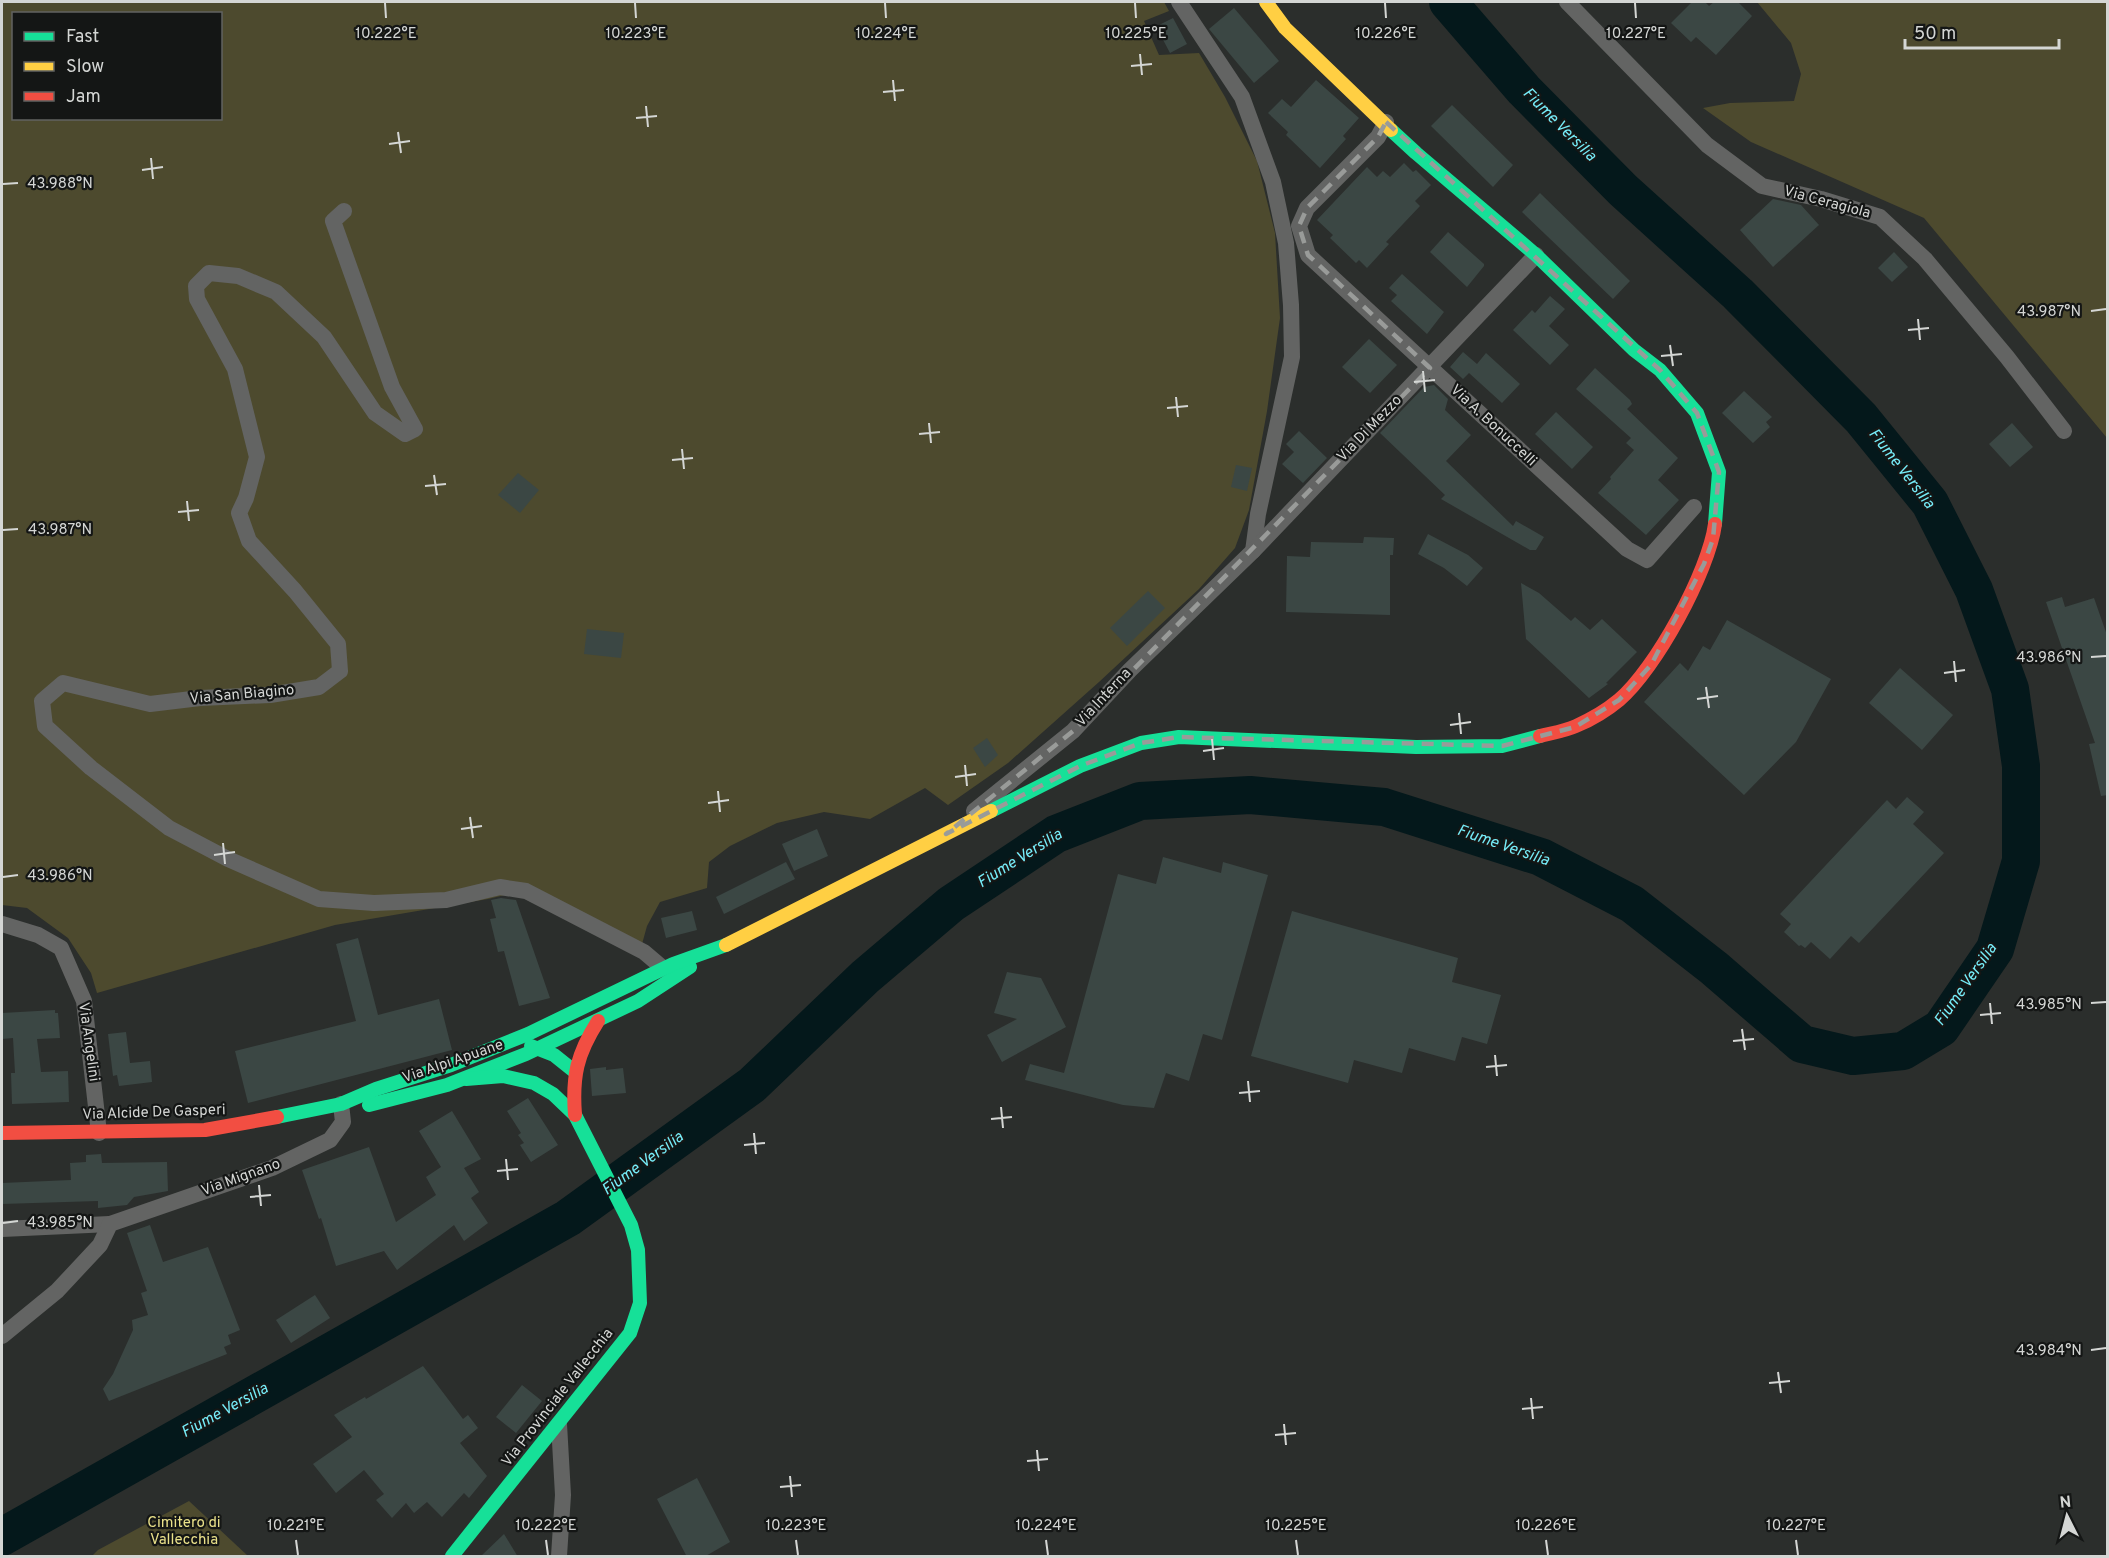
<svg xmlns="http://www.w3.org/2000/svg" width="2109" height="1558" viewBox="0 0 2109 1558" font-family="Overpass,sans-serif">
<style>
.green{fill:#4d4a2e;fill-rule:evenodd}
.lines{fill:none;stroke-linecap:round;stroke-linejoin:round}
.river{stroke:#04181b;stroke-width:38}
.building{fill:#3b4744}
.street{stroke:#636463;stroke-width:16}
.fast{stroke:#16e098;stroke-width:14}
.slow{stroke:#ffcf43;stroke-width:14}
.jam{stroke:#f24e42;stroke-width:14}
.marked{fill:none;stroke:#999b99;stroke-width:4.5;stroke-dasharray:12 8;stroke-linejoin:round}
.ticks{fill:none;stroke:#d4d6d4;stroke-width:2}
.labels{text-anchor:middle;dominant-baseline:central;stroke-width:4.5;stroke-linejoin:round;paint-order:stroke}
.street-label{font-size:15px;fill:#d4d6d4;stroke:#141615}
.park-label{font-size:15px;fill:#eae18a;stroke:#141615}
.water-label{font-size:16px;font-style:italic;fill:#76edf9;stroke:#141615}
.ticks-label{font-size:15px;text-anchor:middle;fill:#d4d6d4;stroke:#141615;stroke-width:4.5;stroke-linejoin:round;paint-order:stroke}
</style>
<rect width="100%" height="100%" fill="#2b2e2c"/>
<g class="green">
<path d="M2,2h1162l5,9 -25,10 15,34 40,-2 26,44 32,64 18,72 5,85 -13,93 -18,99 -14,38 -36,41 -100,93 -91,81 -60,42 -23,-17 -55,31 -46,-7 -47,11 -47,23 -21,16 -2,26 -47,14 -13,24 -8,29 -126,-62 -25,6 -153,26 -238,68 -6,-20 -23,-35 -41,-30 -25,-3zM14,14h206v104h-206z"/>
<path d="M1757,2h350v436l-183,-220 -173,-76 -48,-34 27,-5 64,-2 7,-27 -10,-31z"/>
<path d="M189,1501l59,55h-156l6,-6z"/>
</g>
<g class="lines">
<path class="river" d="M2,1537l566,-319 184,-133 113,-108 86,-73 105,-70 84,-33 110,-6 134,12 157,50 91,47 82,64 88,76 51,12 50,-5 38,-23 54,-79 26,-88v-95l-11,-77 -36,-99 -44,-87 -69,-85 -123,-124 -115,-104 -99,-100 -76,-88"/>
</g>
<g class="building">
<path d="M1692,2h13l4,4 5,-4h24l14,14 -36,39 -20,-18 -5,5 -20,-19z"/>
<path d="M1234,8l45,53 -25,22 -45,-54z"/>
<path d="M1173,18l14,26 -17,9 -10,-19 3,-1 -4,-8z"/>
<path d="M1316,80l43,38 -16,18 3,3 -26,29 -34,-33 2,-3 -20,-19 14,-14 9,8z"/>
<path d="M1452,105l61,60 -20,22 -62,-61z"/>
<path d="M1404,163l9,9 3,-2 15,15 -16,16 5,5 -34,36 3,2 -22,24 -8,-8 -3,3 -26,-25 3,-3 -16,-15 50,-53 10,10 6,-6 7,6z"/>
<path d="M1540,193l90,88 -17,18 -91,-87z"/>
<path d="M1773,199l28,6 18,20 -46,42 -33,-37z"/>
<path d="M1448,232l36,32v2l-17,21 -37,-35z"/>
<path d="M1894,252l14,15 -16,15 -14,-14z"/>
<path d="M1402,274l42,38 -17,22 -36,-33 6,-6 -8,-7z"/>
<path d="M1550,296l15,13 -16,17 20,19 -19,20 -37,-35 19,-20 3,3z"/>
<path d="M1369,339l28,26 -27,28 -28,-26z"/>
<path d="M1463,352l14,12 9,-11 34,31 -18,19 -33,-30 -6,6 -13,-12z"/>
<path d="M1595,368l35,32 2,4 -5,5 51,49 -20,22 21,20 -33,35 -48,-42 13,-14 -1,-2 24,-27 -8,-7 5,-5 -55,-49z"/>
<path d="M1434,385l14,14 -3,11 26,25 -25,26 67,65 3,-5 28,16 -8,13h-6l-89,-51 4,-4 -65,-62 44,-46z"/>
<path d="M1744,391l28,26 -6,5 4,5 -17,16 -31,-30z"/>
<path d="M1556,412l37,35 -21,22 -37,-35z"/>
<path d="M2012,423l21,24 -23,20 -21,-23z"/>
<path d="M1299,431l28,27 -24,25 -21,-19 12,-12 -8,-8z"/>
<path d="M1236,465l16,3 -5,23 -16,-4z"/>
<path d="M518,473l21,17 -19,23 -22,-18z"/>
<path d="M1428,534l40,21 15,13 -16,18 -23,-18 -26,-14z"/>
<path d="M1364,537l30,1 -1,17h-3v60l-104,-3 1,-56 23,1 1,-15 52,1z"/>
<path d="M1521,583l18,10 32,28 4,-4 15,13 12,-11 35,33 -31,31 2,1 -19,14 -63,-59z"/>
<path d="M1148,591l17,17 -38,38 -17,-18z"/>
<path d="M2062,597l3,10 29,-9 14,40v157l-7,1 -12,-52 6,-1 -49,-141z"/>
<path d="M1727,620l104,59 -35,63 -52,53 -100,-93 36,-39 8,8 15,-25 7,4z"/>
<path d="M587,629l37,4 -3,25 -37,-4z"/>
<path d="M1900,668l53,47 -31,35 -53,-47z"/>
<path d="M987,738l11,17 -13,12 -12,-19z"/>
<path d="M1907,797l17,15 -11,12 31,29 -85,90 -8,-7 -21,23 -19,-17 -6,6 -4,-3 -2,1 -15,-14 7,-8 -11,-10 107,-114 9,9z"/>
<path d="M817,829l11,27 -34,15 -12,-27z"/>
<path d="M1163,857l58,16 2,-11 45,13 -46,165 -19,-6 -14,47 -23,-8 -12,35 -31,-3 -98,-25 5,-16 34,9 54,-199 38,10z"/>
<path d="M786,862l9,17 -71,35 -8,-17z"/>
<path d="M501,898l15,2 34,98 -31,8 -15,-55 -6,1 -8,-33 6,-1 -5,-18z"/>
<path d="M692,911l5,19 -31,8 -5,-20z"/>
<path d="M1292,911l166,47 -6,24 49,13 -14,49 -25,-7 -7,24 -46,-13 -7,25 -48,-13 -6,23 -97,-27z"/>
<path d="M358,938l20,77 61,-16 13,51 -204,53 -13,-52 121,-30 -20,-77z"/>
<path d="M1007,972l34,6 25,49 -64,35 -15,-27 30,-16 -23,-6z"/>
<path d="M55,1010v3h3l2,25 -23,1 4,33 27,-1 1,31 -57,2 -1,-31h4l-2,-35 -11,1v-26z"/>
<path d="M126,1032l4,31 20,-2 2,21 -33,4 -2,-11 -4,1 -5,-42z"/>
<path d="M606,1067v3l17,-2 3,25 -34,3 -2,-27z"/>
<path d="M528,1098l30,47 -27,17 -11,-17 4,-2 -6,-8 3,-2 -14,-22z"/>
<path d="M452,1111l29,48 -17,9 15,24 -8,6 17,25 -24,18 -10,-16 -57,45 -13,-19 -48,15 -15,-48 -2,1 -17,-49 67,-23 27,75 40,-27 -10,-18 15,-10 -22,-36z"/>
<path d="M101,1154l1,9 65,-1 1,29 -34,6 -7,8 -29,3v-7l-96,3v-21l69,-3 -1,-17 16,-1v-7z"/>
<path d="M150,1225l13,37 45,-15 32,83 -12,5 3,9 -7,3 3,7 -118,47 -6,-12 10,-15 20,-44 -1,-10 16,-5 -7,-22 6,-2 -20,-58z"/>
<path d="M315,1295l15,23 -39,25 -15,-23z"/>
<path d="M423,1366l40,53 5,-4 10,13 -18,15 27,33 -18,22 -5,-5 -22,24 -15,-15 -13,11 -8,-10 -14,15 -16,-18 8,-6 -20,-24 -28,23 -23,-29 39,-27 -18,-22 31,-18 1,2z"/>
<path d="M522,1385l20,16 -26,32 -20,-16z"/>
<path d="M697,1478l33,64 -26,15h-17l-30,-58z"/>
<path d="M504,1534l14,23h-38z"/>
</g>
<g class="lines">
<g class="street">
<path d="M1179,2l63,95 31,85 13,61 5,62 1,52 -34,157 -5,37"/>
<path d="M1567,2l140,143 55,41 59,13 59,18 45,42 82,98 57,74"/>
<path d="M1386,122l-8,15 -71,71 -8,18 9,29 319,294 20,11 47,-53"/>
<path d="M344,211l-11,10 59,166 23,42 -10,5 -30,-21 -51,-76 -48,-45 -38,-16 -29,-3 -13,13 1,13 38,70 22,88 -11,41 -7,15 10,28 46,50 43,53 2,27 -21,16 -49,8 -70,3 -50,6 -87,-21 -21,18 3,25 46,42 78,60 59,31 91,40 55,4 72,-3 54,-13 26,4 118,61 20,17"/>
<path d="M974,811l99,-80 57,-61 123,-119 283,-296"/>
<path d="M2,924l36,11 23,13 23,53 15,132"/>
<path d="M2,1229l108,-5"/>
<path d="M2,1336l55,-45 43,-46 10,-21 162,-56 58,-28 13,-18 -2,-18"/>
<path d="M559,1424l4,71 -4,61"/>
</g>
<g class="fast">
<path d="M1391,130l25,23 120,102 98,95 26,20 37,43 22,59 -4,52"/>
<path d="M991,811l89,-45 61,-23 38,-6 237,10 86,-1 38,-10"/>
<path d="M531,1046l23,9 20,16"/>
<path d="M369,1105l78,-20 79,-31 112,-53 52,-34"/>
<path d="M277,1117l64,-13 35,-15 75,-24 77,-31 145,-70 53,-19"/>
<path d="M452,1556l178,-223 10,-30 -2,-53 -7,-25 -56,-110 -22,-21 -19,-11 -31,-7 -37,3"/>
</g>
<g class="slow">
<path d="M1266,2l19,26 106,102"/>
<path d="M726,945l265,-134"/>
</g>
<g class="jam">
<path d="M1540,736c12,-3 25,-5 36,-10 14,-6 31,-16 43,-26 36,-30 90,-129 96,-176"/>
<path d="M575,1115c-3,-39 2,-61 23,-94"/>
<path d="M2,1133l203,-3 72,-13"/>
</g>
</g>
<path class="marked" d="M1386,122l274,248 37,43 22,59 -6,67 -9,25 -53,101 -32,35 -44,27 -73,19 -323,-9 -38,6 -61,23 -134,68 127,-103 357,-363 -122,-113 -9,-29 8,-18 71,-71z"/>
<path class="ticks" d="M385,3l1,15M635,3l1,15M885,3l1,15M1135,3l1,15M1385,3l1,15M1635,3l1,15M1140,54l2,21M1131,66l21,-2M893,80l2,21M883,92l21,-2M646,106l2,21M636,118l21,-2M398,132l3,21M389,144l21,-3M151,158l2,21M142,170l21,-3M3,184l15,-1M2091,311l15,-2M1918,319l2,21M1908,330l21,-2M1670,345l3,21M1661,356l21,-2M1423,371l2,21M1414,382l21,-2M1176,397l2,20M1167,408l21,-2M929,423l2,20M919,434l21,-2M682,449l2,20M672,460l21,-2M434,475l3,20M425,486l21,-2M187,501l2,20M178,512l21,-2M3,530l15,-1M2091,657l15,-1M1954,661l2,21M1944,673l21,-3M1706,687l3,21M1697,699l21,-3M1459,713l2,21M1450,725l21,-3M1212,739l2,21M1203,751l21,-3M965,765l2,21M955,777l21,-3M718,791l2,21M708,803l21,-3M470,817l3,21M461,829l21,-3M223,843l2,21M214,855l21,-3M3,877l15,-2M1990,1003l2,21M2091,1003l15,-1M1980,1015l21,-2M1742,1029l3,21M1733,1041l21,-2M1495,1055l2,21M1486,1067l21,-2M1248,1081l2,21M1239,1093l21,-2M1001,1107l2,21M991,1119l21,-2M754,1133l2,21M744,1145l21,-2M506,1159l2,21M497,1171l21,-2M259,1185l2,21M250,1197l21,-2M3,1223l15,-2M2091,1350l15,-2M1778,1372l3,21M1769,1383l21,-2M1531,1398l2,21M1522,1409l21,-2M1284,1424l2,21M1275,1435l21,-2M1037,1450l2,21M1027,1461l21,-2M790,1476l2,21M780,1487l21,-2M296,1540l2,15M546,1540l2,15M796,1540l2,15M1046,1540l2,15M1296,1540l2,15M1546,1540l2,15M1796,1540l2,15"/>
<g class="labels">
<g class="street-label">
<text transform="translate(1827 203) rotate(15)">Via Ceragiola</text>
<text transform="translate(1493 426) rotate(43)">Via A. Bonuccelli</text>
<text transform="translate(1370 429) rotate(-46)">Via Di Mezzo</text>
<text transform="translate(242 695) rotate(-5)">Via San Biagino</text>
<text transform="translate(1104 698) rotate(-47)">Via Interna</text>
<text transform="translate(88 1042) rotate(82)">Via Angelini</text>
<text transform="translate(453 1062) rotate(-19)">Via Alpi Apuane</text>
<text transform="translate(154 1113) rotate(-2)">Via Alcide De Gasperi</text>
<text transform="translate(241 1178) rotate(-20)">Via Mignano</text>
<text transform="translate(558 1398) rotate(-52)">Via Provinciale Vallecchia</text>
</g>
<g class="park-label">
<text x="184" y="1523">Cimitero di<tspan x="184" dy="17">Vallecchia</tspan></text>
</g>
<g class="water-label">
<text transform="translate(1559 125) rotate(45)">Fiume Versilia</text>
<text transform="translate(1901 469) rotate(52)">Fiume Versilia</text>
<text transform="translate(1503 846) rotate(19)">Fiume Versilia</text>
<text transform="translate(1020 859) rotate(-32)">Fiume Versilia</text>
<text transform="translate(1966 985) rotate(-55)">Fiume Versilia</text>
<text transform="translate(643 1164) rotate(-36)">Fiume Versilia</text>
<text transform="translate(225 1411) rotate(-29)">Fiume Versilia</text>
</g>
</g>
<g class="ticks-label">
<text x="386" y="38">10.222°E</text>
<text x="636" y="38">10.223°E</text>
<text x="886" y="38">10.224°E</text>
<text x="1136" y="38">10.225°E</text>
<text x="1386" y="38">10.226°E</text>
<text x="1636" y="38">10.227°E</text>
<text x="60" y="188">43.988°N</text>
<text x="2049" y="316">43.987°N</text>
<text x="60" y="534">43.987°N</text>
<text x="2049" y="662">43.986°N</text>
<text x="60" y="880">43.986°N</text>
<text x="2049" y="1009">43.985°N</text>
<text x="60" y="1227">43.985°N</text>
<text x="2049" y="1355">43.984°N</text>
<text x="296" y="1530">10.221°E</text>
<text x="546" y="1530">10.222°E</text>
<text x="796" y="1530">10.223°E</text>
<text x="1046" y="1530">10.224°E</text>
<text x="1296" y="1530">10.225°E</text>
<text x="1546" y="1530">10.226°E</text>
<text x="1796" y="1530">10.227°E</text>
</g>
<rect width="2109" height="1558" fill="none" stroke="#d4d6d4" stroke-width="6"/>
<rect x="12" y="12" width="210" height="108" fill="#141615" stroke="#616361" stroke-width="1.5"/>
<rect x="24" y="32" width="30" height="9" fill="#16e098" stroke="#616361" stroke-width="1.5"/>
<text x="66" y="42" font-size="18" fill="#d4d6d4">Fast</text>
<rect x="24" y="62" width="30" height="9" fill="#ffcf43" stroke="#616361" stroke-width="1.5"/>
<text x="66" y="72" font-size="18" fill="#d4d6d4">Slow</text>
<rect x="24" y="92" width="30" height="9" fill="#f24e42" stroke="#616361" stroke-width="1.5"/>
<text x="66" y="102" font-size="18" fill="#d4d6d4">Jam</text>
<g transform="translate(2067 1516) rotate(354)" stroke="#141615" stroke-width="4.5" paint-order="stroke">
<path d="M0-4.5L10 22L0 15L-10 22Z" fill="#d4d6d4"/>
<text y="-9" font-size="16" font-weight="bold" text-anchor="middle" fill="#d4d6d4">N</text>
</g>
<path d="M1905 39v9h154v-9" fill="none" stroke="#d4d6d4" stroke-width="3"/>
<text x="1914" y="39" font-size="18" fill="#d4d6d4" stroke="#141615" stroke-width="4.5" paint-order="stroke">50 m</text>
</svg>
